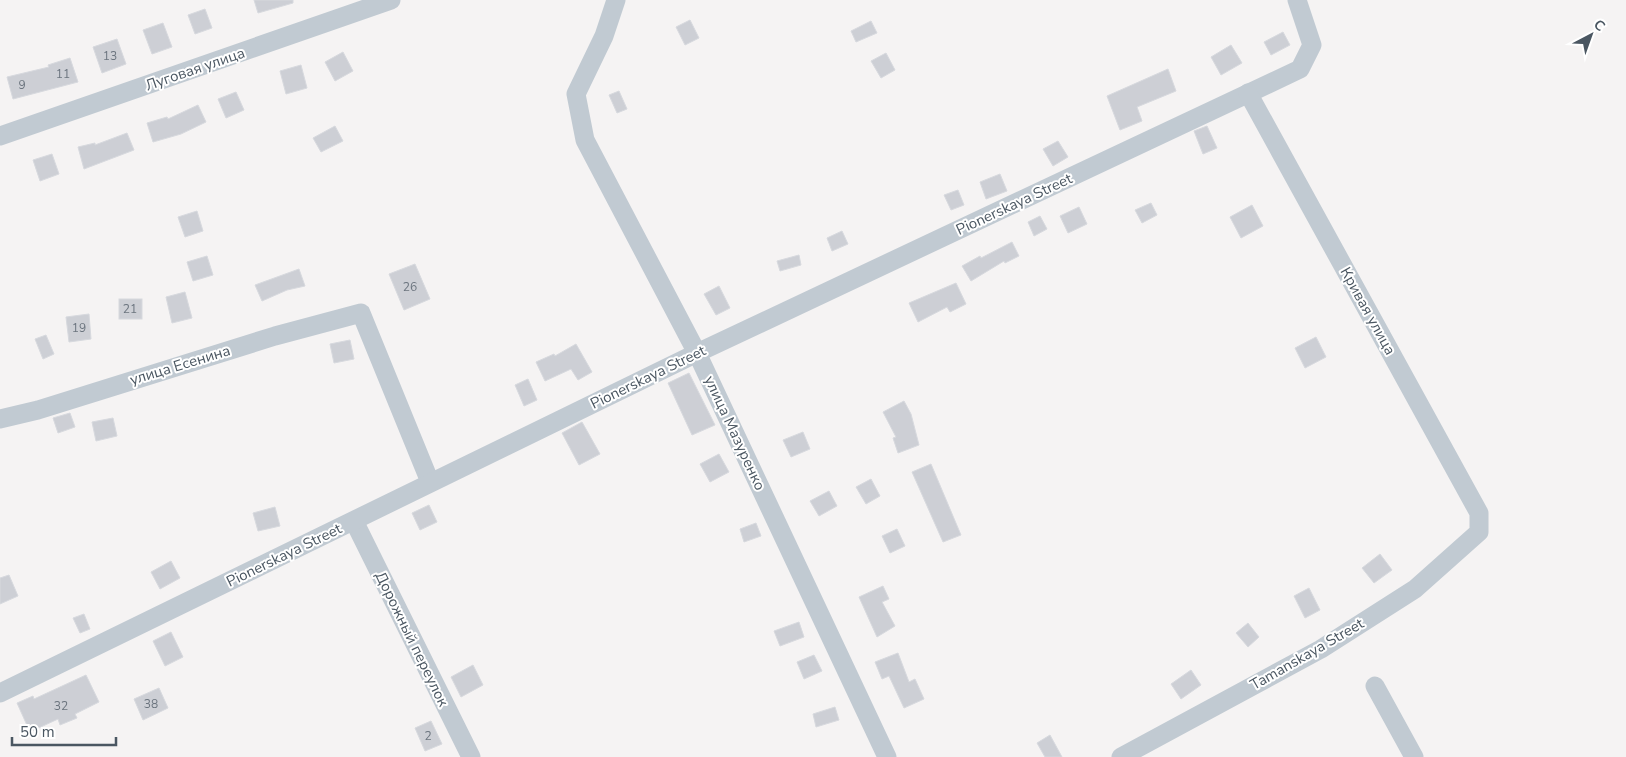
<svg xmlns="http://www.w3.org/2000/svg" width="1626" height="757" viewBox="0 0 1626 757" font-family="'Nunito Sans',sans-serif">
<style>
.building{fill:#cdcfd5;stroke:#d7d9de}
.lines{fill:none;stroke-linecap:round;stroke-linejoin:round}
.minor{stroke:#c1cad2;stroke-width:19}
.labels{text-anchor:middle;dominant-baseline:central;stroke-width:4;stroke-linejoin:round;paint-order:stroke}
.number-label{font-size:12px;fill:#6b747e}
.street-label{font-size:15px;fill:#4a5661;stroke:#fff}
</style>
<rect width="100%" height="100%" fill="#f5f3f3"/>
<g class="building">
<path d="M254,0h39v3l-35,10z"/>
<path d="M205,9l7,19 -17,6 -7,-19z"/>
<path d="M690,20l9,18 -14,7 -9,-18z"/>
<path d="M871,21l6,12 -21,9 -5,-11z"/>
<path d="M163,23l9,24 -20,7 -9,-24z"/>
<path d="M1283,32l7,13 -19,10 -7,-13z"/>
<path d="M117,39l9,25 -24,9 -9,-26z"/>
<path d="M1231,45l11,18 -21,12 -10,-18z"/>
<path d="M343,52l10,19 -18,10 -10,-19z"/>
<path d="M886,53l9,17 -14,8 -10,-17z"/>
<path d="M70,58l8,24 -65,17 -6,-22 42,-10 -1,-2z"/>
<path d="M301,65l6,23 -21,6 -6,-23z"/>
<path d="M1168,69l8,22 -39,16 5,14 -22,9 -13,-34z"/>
<path d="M619,91l8,18 -10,4 -8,-18z"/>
<path d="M236,92l8,18 -18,8 -8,-19z"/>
<path d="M198,105l8,17 -25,12 -28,8 -6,-19 20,-6 1,2z"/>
<path d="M335,126l8,15 -22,11 -8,-14z"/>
<path d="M1207,126l10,22 -14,6 -9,-23z"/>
<path d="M127,133l7,17 -50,19 -6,-22 17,-4v2z"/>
<path d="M1058,141l10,16 -15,9 -10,-17z"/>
<path d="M52,154l7,20 -19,7 -7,-21z"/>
<path d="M1000,174l7,17 -21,8 -6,-17z"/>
<path d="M958,190l6,15 -13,5 -7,-15z"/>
<path d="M1151,203l6,12 -15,8 -7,-13z"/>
<path d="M1252,205l11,21 -22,12 -11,-21z"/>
<path d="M1079,207l8,17 -19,9 -8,-17z"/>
<path d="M197,211l6,20 -18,6 -7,-20z"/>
<path d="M1040,216l7,13 -13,7 -6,-14z"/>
<path d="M842,231l6,13 -16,7 -5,-13z"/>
<path d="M1012,242l7,14 -14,7 -1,-2 -33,20 -9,-15 18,-10 1,2z"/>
<path d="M799,255l2,10 -21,6 -3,-10z"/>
<path d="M207,256l6,19 -20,6 -6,-19z"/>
<path d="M415,264l15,35 -26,11 -15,-36z"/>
<path d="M299,269l6,17 -18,4 -25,11 -7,-16z"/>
<path d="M956,283l10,21 -16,8 -3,-5 -29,15 -9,-19z"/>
<path d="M719,286l11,22 -14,7 -12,-21z"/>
<path d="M185,292l7,26 -20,5 -6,-26z"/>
<rect x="119" y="299" width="23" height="20"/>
<path d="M89,314l2,25 -22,3 -3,-25z"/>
<path d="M46,335l8,19 -11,5 -8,-20z"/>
<path d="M1316,337l10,20 -21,11 -10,-20z"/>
<path d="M350,340l4,19 -20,4 -4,-19z"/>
<path d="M576,344l16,28 -14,8 -7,-11 -26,12 -9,-19 18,-8 1,2z"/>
<path d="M689,373l26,52 -23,10 -24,-52z"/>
<path d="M528,379l9,21 -13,6 -9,-21z"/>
<path d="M904,401l7,13 8,31 -21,8 -5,-15 3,-1 -13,-25z"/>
<path d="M70,413l5,14 -17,6 -5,-15z"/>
<path d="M113,418l4,18 -21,5 -4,-19z"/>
<path d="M582,422l18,32 -21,11 -17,-32z"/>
<path d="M803,432l7,17 -19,8 -8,-17z"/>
<path d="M719,454l10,18 -19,10 -10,-18z"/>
<path d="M931,464l30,71 -18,7 -31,-70z"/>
<path d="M871,479l9,17 -14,8 -10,-17z"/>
<path d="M829,491l8,15 -18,10 -9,-15z"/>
<path d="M429,505l8,17 -17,8 -8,-17z"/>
<path d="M275,507l5,19 -22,5 -5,-18z"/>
<path d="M756,523l5,13 -17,6 -4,-13z"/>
<path d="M897,529l8,17 -15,7 -8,-17z"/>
<path d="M1380,554l12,16 -18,13 -12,-15z"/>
<path d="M171,561l9,17 -20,11 -9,-17z"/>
<path d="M9,575l9,21 -18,8v-26z"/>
<path d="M883,586l6,13 -7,3 13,24 -18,11 -18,-40z"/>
<path d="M1309,588l11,22 -15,8 -11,-22z"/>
<path d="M84,614l6,15 -10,4 -7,-15z"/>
<path d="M799,622l5,15 -24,9 -6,-15z"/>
<path d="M1248,623l11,14 -11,10 -12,-14z"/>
<path d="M171,632l12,25 -18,9 -12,-25z"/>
<path d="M898,653l11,29 6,-3 9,20 -20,9 -15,-32 -7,3 -7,-17z"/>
<path d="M814,655l8,16 -18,8 -7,-17z"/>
<path d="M473,665l10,20 -22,12 -10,-20z"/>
<path d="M1191,670l10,15 -20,14 -10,-15z"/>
<path d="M86,675l13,27 -24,12 2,4 -17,7 -2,-6 -28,13 -13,-29 16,-7 1,3z"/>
<path d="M159,688l9,20 -25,12 -9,-21z"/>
<path d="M835,707l4,13 -23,7 -3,-13z"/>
<path d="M431,721l11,23 -17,7 -10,-23z"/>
<path d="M1050,735l12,22h-17l-8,-14z"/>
</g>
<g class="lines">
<g class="minor">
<path d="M616,0l-12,36 -28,58 9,46 112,213 190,404"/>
<path d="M0,136l391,-136"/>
<path d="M0,419l38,-9 237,-74 86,-23 69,169"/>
<path d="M354,521l117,236"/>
<path d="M1375,686l39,71"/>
<path d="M0,693l697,-340 603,-284 12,-24 -15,-45"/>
<path d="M1121,757l200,-108 94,-60 64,-57v-19l-231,-420"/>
</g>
</g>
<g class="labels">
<g class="number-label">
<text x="110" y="56">13</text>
<text x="63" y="74">11</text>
<text x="22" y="85">9</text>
<text x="410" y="287">26</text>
<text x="130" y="309">21</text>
<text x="79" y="328">19</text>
<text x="151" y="704">38</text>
<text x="61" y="706">32</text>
<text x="428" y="736">2</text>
</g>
<g class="street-label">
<text transform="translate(195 69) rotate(-19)">Луговая улица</text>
<text transform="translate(1014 204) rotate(-25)">Pionerskaya Street</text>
<text transform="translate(1368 311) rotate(61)">Кривая улица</text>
<text transform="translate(180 365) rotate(-17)">улица Есенина</text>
<text transform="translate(648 377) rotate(-26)">Pionerskaya Street</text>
<text transform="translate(735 433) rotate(65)">улица Мазуренко</text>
<text transform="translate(284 555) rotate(-26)">Pionerskaya Street</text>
<text transform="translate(412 639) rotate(64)">Дорожный переулок</text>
<text transform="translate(1307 654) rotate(-30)">Tamanskaya Street</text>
</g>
</g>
<g transform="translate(1591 35) rotate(41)" stroke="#ffffff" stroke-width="4" paint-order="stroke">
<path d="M0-4L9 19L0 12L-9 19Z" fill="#4a5661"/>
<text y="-8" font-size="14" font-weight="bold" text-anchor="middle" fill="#4a5661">С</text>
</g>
<path d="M12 737v8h104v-8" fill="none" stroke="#4a5661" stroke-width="2.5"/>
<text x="20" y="737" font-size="15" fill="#4a5661" stroke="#ffffff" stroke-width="4" paint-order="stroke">50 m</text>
</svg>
